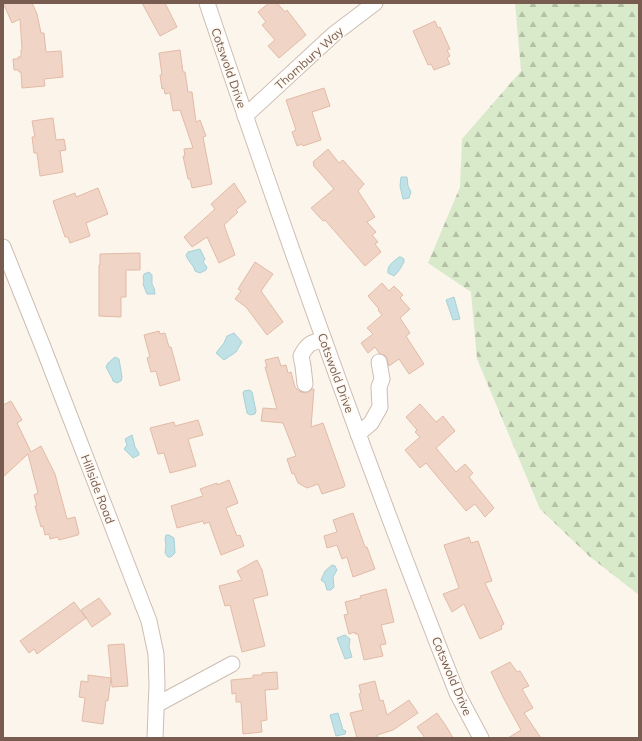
<svg xmlns="http://www.w3.org/2000/svg" width="642" height="741" viewBox="0 0 642 741" font-family="Mulish,sans-serif">
<style>
.forest{fill:url(#forest-firs)}
.water{fill:#c0e1e5;stroke:#a7d1d7}
.building{fill:#f0d4c5;stroke:#e2bba6}
.lines{fill:none;stroke-linecap:round;stroke-linejoin:round}
.street-casing{stroke:#cebdb1;stroke-width:17}
.street{stroke:#fff;stroke-width:15}
.labels{text-anchor:middle;dominant-baseline:central;stroke-width:3.5;stroke-linejoin:round;paint-order:stroke}
.street-label{font-size:12px;fill:#775c4f;stroke:#fef9f2}
</style>
<defs>
<pattern id="forest-firs" width="22" height="20" patternUnits="userSpaceOnUse"><rect width="22" height="20" fill="#d8eaca"/><path d="M5 1l3.5 6h-7zM16 11l3.5 6h-7z" fill="#b4c1a6"/></pattern>
</defs>
<rect width="100%" height="100%" fill="#fcf5ec"/>
<path class="forest" d="M515,3h124v592l-50,-39 -49,-47 -63,-150 -6,-67 -43,-29 32,-76 2,-48 59,-68z"/>
<g class="water">
<path d="M401,177h6l1,9 3,6 -2,6 -6,1 -3,-13z"/>
<path d="M200,249l5,10 -2,3 4,5 -1,3 -6,3 -5,-2c-1,-6 -7,-9 -9,-16l2,-3z"/>
<path d="M399,257h2l3,2v3c-3,5 -5,10 -10,14l-6,-3c-1,-8 5,-11 11,-16z"/>
<path d="M149,272l3,3v9l2,4 1,6h-8l-4,-10c2,-4 -1,-6 1,-10z"/>
<path d="M454,297l6,22 -7,1 -7,-20z"/>
<path d="M234,333l8,9 -6,10 -12,8 -8,-7 8,-10 3,-7z"/>
<path d="M115,357l4,2 3,18 -1,4 -4,2 -4,-2 -1,-3 -6,-11 2,-4z"/>
<path d="M250,390l2,2 4,19 -1,3 -5,1 -3,-2 -4,-20 1,-2z"/>
<path d="M132,435l3,12 4,6v2l-6,3 -9,-9 3,-4 -2,-6z"/>
<path d="M166,535h3l5,3 1,15 -4,4h-3l-3,-4 1,-8 -1,-6z"/>
<path d="M332,565l3,1 2,4 -4,7 1,10 -3,3h-4l-2,-7 -4,-3 4,-9z"/>
<path d="M345,635l5,4 -1,8 3,10 -7,2 -8,-21z"/>
<path d="M338,713l5,17 3,1 -1,3 -9,2 -6,-21z"/>
</g>
<g class="building">
<path d="M3,3h29l5,11 4,19h3l2,19 15,-1 2,26 -19,2 1,7 -23,2 -1,-16h-2v-2h-5l-1,-11h5v-2h3v-7l1,-1 -2,-30 -8,4z"/>
<path d="M142,3h23l12,24 -17,9z"/>
<path d="M269,3h8l8,9 2,-2 19,25 -27,23 -11,-12 7,-6 -13,-15 4,-3 -8,-10z"/>
<path d="M435,21l3,7 2,-1 10,22 -3,1 3,6 -3,2 3,6 -16,6 -3,-6 -3,1 -15,-34z"/>
<path d="M180,50l3,22h2l3,20h4l4,30 4,-2 6,16 -3,1 9,47 -20,4 -2,-9h-2l-5,-23h2l-1,-7 9,-1 -13,-38 -7,1 -3,-18 -5,1 -1,-6 -2,1 -2,-14h2l-3,-22z"/>
<path d="M324,88l6,18 -18,6 9,28 -18,6 -1,-2 -5,2 -5,-14 4,-2 -10,-30z"/>
<path d="M53,118l3,22 8,-1 2,11 -6,1 3,21 -23,4 -3,-23h-3l-2,-16h3l-3,-16z"/>
<path d="M328,149l11,14 4,-3 21,24 -6,7 17,26 -8,5 9,10 -4,3 6,7 -3,2 6,8 -16,14 -40,-46 -2,1 -12,-13 23,-19 -21,-24 1,-1 -1,-2z"/>
<path d="M234,183l12,19 -10,8 2,2 -14,13 11,30 -16,8 -12,-26 -15,10 -8,-10 31,-28 -4,-5z"/>
<path d="M98,188l10,26 -22,9 4,13 -20,7 -2,-6h-3l-12,-36 22,-8 1,4z"/>
<path d="M140,253v17h-14v27h-5v20l-22,-1v-51h1v-11z"/>
<path d="M255,262l18,12 -12,17 22,31 -16,13 -21,-28 -11,-8 6,-8 -3,-2z"/>
<path d="M382,283l7,8 5,-5 9,9 -3,3 10,11 -10,9 10,15 -4,3 18,28 -15,10 -10,-15 -10,7 -3,-10 -7,-3 -4,-6 -7,6 -7,-10 12,-9 -6,-6 15,-13 -4,-5 1,-1 -11,-13z"/>
<path d="M159,331l1,3 5,-1 4,14h2l9,33 -20,6 -4,-15 -5,1 -4,-14 3,-1 -6,-22z"/>
<path d="M278,357l3,9 5,-1 2,8 3,-1 4,15 3,3 3,2 5,1 4,-2 2,-2h2l-3,38 12,-4 22,62 -1,2 -22,7 -4,-10 -11,4 -9,-5 -4,-10 -2,1 -5,-15 9,-3 -13,-33 -22,-2 2,-13 14,1 -12,-42h2l-2,-7z"/>
<path d="M11,401l11,19 -5,3 14,29 10,-6 14,28 12,45 8,-2 4,16 -1,2 -19,5 -1,-3 -8,2 -1,-5 -4,1 -2,-9 -2,1 -6,-21h2l-3,-11 4,-2 -10,-39 -25,23v-72z"/>
<path d="M420,404l16,18 7,-6 12,15 -19,17 20,24 9,-8 8,9 -4,4 25,31 -9,9 -10,-13 -9,7 -40,-48 -6,5 -15,-18 15,-13 -5,-5 2,-2 -11,-13z"/>
<path d="M198,420l5,15 -15,4 8,27 -26,7 -6,-20 -6,1 -8,-26 24,-6 1,4z"/>
<path d="M229,480l9,23 -12,5 11,28 3,-1 4,11 -23,9 -12,-33 -5,2 -1,-3 -26,7 -6,-22 32,-10 -3,-7 17,-6v2z"/>
<path d="M353,513l12,34h2l8,22 -22,8 -6,-20 -5,2 -5,-14 -10,3 -3,-12 13,-4 -4,-12z"/>
<path d="M469,537l2,6 7,-2 14,40 -7,2 19,41 -3,2 1,3 -22,10 -16,-35 -12,8 -9,-18 16,-6 -15,-43z"/>
<path d="M257,560l5,10 6,25 -15,4 12,47 -23,6 -12,-47 -5,1 -6,-20 23,-6 -5,-9z"/>
<path d="M386,589l8,33 -13,3 5,19 -6,1 3,11 -19,4 -6,-26h-3v-2l-6,2 -5,-19 4,-1 -3,-12 16,-4 -1,-2z"/>
<path d="M99,598l12,16 -19,13 -11,-17z"/>
<path d="M74,602l12,16 -49,36 -3,-5 -5,4 -9,-12z"/>
<path d="M124,644l4,42 -16,1 -4,-42z"/>
<path d="M510,662l7,10 3,-1 9,15 -7,3 11,19 -9,5 17,25h-33l13,-8 -17,-31 -13,-27z"/>
<path d="M277,672l1,17 -13,1 2,30 -6,1 1,11 -19,2 -2,-32h-5v-9l-4,1 -1,-14 22,-2v-3h9v-2z"/>
<path d="M88,675l23,3 -3,23 -2,-1 -3,24 -21,-3 3,-23 -6,-1 2,-16 7,1z"/>
<path d="M375,681l5,20 3,-1 4,15 22,-15 9,13 -25,17 -16,5 1,3h-21l-7,-25 13,-3 -4,-16 2,-1 -2,-8z"/>
<path d="M437,713l9,13 7,12h-28l-8,-11z"/>
</g>
<g class="lines">
<g class="street-casing">
<g id="street">
<path d="M207,3c78,232 160,463 250,690l24,45"/>
<path d="M245,116l89,-82 41,-31"/>
<path d="M3,247l40,100 106,274 7,33 1,31 -2,53"/>
<path d="M305,384l-2,-18 -2,-10c6,-12 10,-14 23,-16"/>
<path d="M358,434l13,-11 9,-16 -1,-20 3,-8 -3,-17"/>
<path d="M156,705l76,-41"/>
</g>
</g>
<use href="#street" class="street"/>
</g>
<g class="labels">
<g class="street-label">
<text transform="translate(309 58) rotate(-42)">Thornbury Way</text>
<text transform="translate(229 68) rotate(71)">Cotswold Drive</text>
<text transform="translate(336 373) rotate(70)">Cotswold Drive</text>
<text transform="translate(98 489) rotate(69)">Hillside Road</text>
<text transform="translate(452 676) rotate(67)">Cotswold Drive</text>
</g>
</g>
<rect width="642" height="741" fill="none" stroke="#775c4f" stroke-width="8"/>
</svg>
